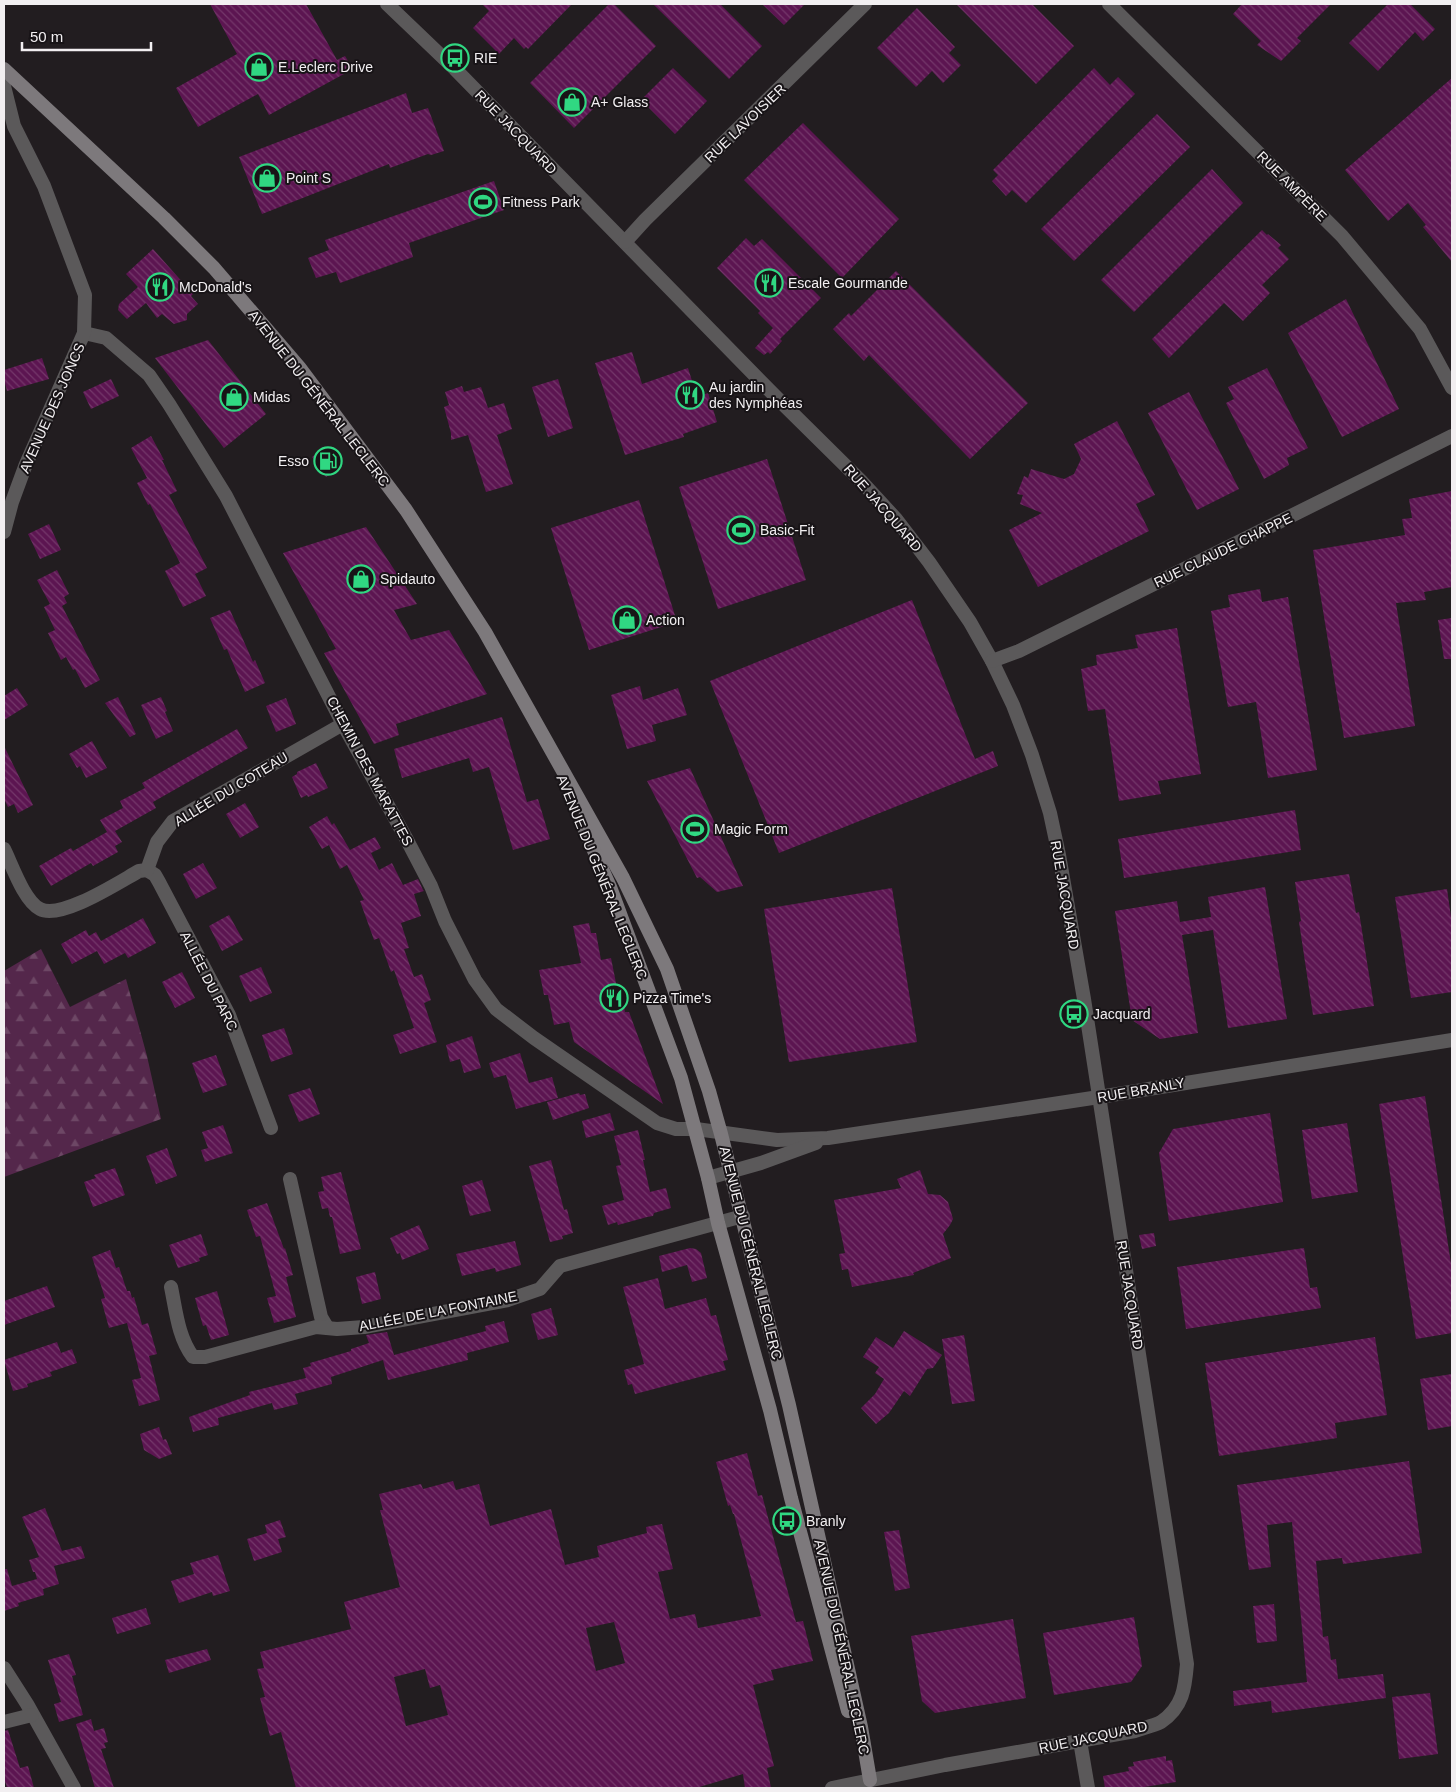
<svg xmlns="http://www.w3.org/2000/svg" width="1456" height="1792" viewBox="0 0 1456 1792" font-family="Arial,sans-serif">
<style>
.forest{fill:url(#forest-firs)}
.building{fill:url(#building-back-hatch);fill-rule:evenodd}
.lines{fill:none;stroke-linecap:round;stroke-linejoin:round}
.minor{stroke:#5b595a;stroke-width:14}
.tertiary{stroke:#5b595a;stroke-width:14}
.secondary{stroke:#7d797c;stroke-width:14}
.labels{text-anchor:middle;dominant-baseline:central;stroke-width:4;stroke-linejoin:round;paint-order:stroke}
.poi-label{font-size:14px;fill:#f2eff1;stroke:#181417;text-anchor:start}
.street-label{font-size:14px;fill:#f2eff1;stroke:#181417}
</style>
<defs>
<pattern id="forest-firs" width="22" height="20" patternUnits="userSpaceOnUse" patternTransform="scale(1.25)"><rect width="22" height="20" fill="#54274b"/><path d="M5 1l3.5 6h-7zM16 11l3.5 6h-7z" fill="#6d4765"/></pattern>
<pattern id="building-back-hatch" width="6" height="6" patternUnits="userSpaceOnUse" patternTransform="scale(1.25)"><rect width="6" height="6" fill="#5c1551"/><path d="M-1 5l2 2M0 0l6 6M5-1l2 2" fill="none" stroke="#74376a"/></pattern>
</defs>
<rect width="100%" height="100%" fill="#221d20"/>
<path class="forest" d="M41,949l29,58 56,-28 21,77 14,63 -157,58v-206z"/>
<g class="building">
<path d="M210,4h96l31,56 8,-4 8,13 -84,46 -11,-21 -60,33 -22,-39 61,-34z"/>
<path d="M482,4h90l-44,45 -2,-2 -2,2 -10,-11 -15,16 -26,-26 16,-17z"/>
<path d="M609,4h5l42,42 -82,82 -44,-45z"/>
<path d="M653,4h67l42,42 -33,33z"/>
<path d="M762,4h43l-21,21z"/>
<path d="M956,4h76l42,42 -38,38z"/>
<path d="M1242,4h89l-34,34 4,3 -20,20 -24,-16 4,-4 -28,-27z"/>
<path d="M1388,4h22l25,25 -12,12 -8,-9 -37,39 -29,-28z"/>
<path d="M917,8l38,39 -6,6 12,12 -18,18 -11,-12 -16,16 -39,-39z"/>
<path d="M673,68l34,33 -32,33 -34,-34z"/>
<path d="M1094,68l16,17 8,-8 17,17 -109,109 -14,-13 -6,6 -14,-15 6,-6 -5,-5z"/>
<path d="M1452,78v184l-29,-35 3,-2 -18,-22 -20,18 -43,-51z"/>
<path d="M406,93l6,20 16,-5 16,43 -13,4 -3,-1 -38,14 -1,-4 -127,50 -23,-57z"/>
<path d="M1157,114l33,33 -116,114 -33,-32z"/>
<path d="M803,123l96,96 -57,59 -98,-98z"/>
<path d="M1212,169l31,34 -109,109 -33,-32z"/>
<path d="M494,181l10,29 -95,33 4,14 -73,26 -4,-11 -20,6 -8,-20 21,-8 -4,-10z"/>
<path d="M1262,230l5,5 1,-1 13,11 -3,3 11,11 -27,26 8,8 -27,28 -19,-18 -55,55 -17,-19z"/>
<path d="M746,238l8,8 8,-7 59,59 -41,41 2,2 -12,13 -2,-2 -4,3 -9,-7 18,-20 -15,-15 2,-2 -43,-43z"/>
<path d="M153,249l40,45 -2,2 7,8 -11,10v6l-13,4 -12,-10 -5,4 -11,-15 -19,16 -9,-9 1,-6 19,-17 -12,-13z"/>
<path d="M896,271l132,132 -58,56 -101,-104 -5,6 -31,-32 16,-16 2,3z"/>
<path d="M1346,299l53,110 -57,28 -54,-104z"/>
<path d="M208,340l58,74 -42,34 -69,-90z"/>
<path d="M632,352l10,32 46,-16 9,29 11,-4 9,29 -34,12 1,3 -59,18 -30,-92z"/>
<path d="M42,358l7,21 -42,12 -3,-12v-9z"/>
<path d="M1267,368l41,80 -21,10 2,7 -25,14 -38,-76 8,-4 -6,-12z"/>
<path d="M111,379l8,17 -28,13 -8,-17z"/>
<path d="M558,379l15,49 -25,9 -16,-50z"/>
<path d="M462,386l2,6 17,-5 7,21 16,-5 8,26 -15,6 16,49 -27,8 -18,-57 -17,5v-7l-7,-26 5,-2 -4,-13z"/>
<path d="M1189,392l50,97 -42,21 -49,-97z"/>
<path d="M1117,421l38,74 -19,9 13,27 -111,56 -29,-57 33,-17 -22,-9 3,-9 -6,-1 7,-18 4,2 3,-9 33,10 10,-5 7,-15 -7,-15z"/>
<path d="M151,436l13,24h-2l15,31 -8,4 38,73 -12,6 11,22 -23,11 -18,-36 15,-8 -30,-59 -2,1 -11,-22 10,-5 -16,-30z"/>
<path d="M326,447l16,19 -16,11 -14,-20z"/>
<path d="M767,459l39,121 -88,29 -39,-122z"/>
<path d="M1452,491v96l-28,5 2,8 -30,3 19,123 -71,12 -31,-188 92,-15 -3,-16 10,-1 -3,-19z"/>
<path d="M639,500l38,122 -88,28 -38,-122z"/>
<path d="M49,524l12,26 -21,9 -12,-25z"/>
<path d="M366,527l51,77 -23,6 17,30 38,-10 38,64 -91,30 3,11 -25,9 -50,-91 12,-4 -53,-96z"/>
<path d="M57,570l12,24 -5,3 3,6 -5,3 38,74 -15,8 -10,-19 -2,1 -7,-13 -5,3 -13,-27 7,-3 -11,-23 6,-3 -13,-24z"/>
<path d="M1260,589l2,13 26,-5 29,173 -49,8 -12,-76 -28,5 -17,-96 19,-4 -2,-12z"/>
<path d="M912,600l63,159 18,-8 5,15 -219,87 -69,-172z"/>
<path d="M230,610l23,52 2,-2 10,23 -20,9 -18,-43 -3,1 -14,-32z"/>
<path d="M1452,618v41h-8l-6,-39z"/>
<path d="M1177,628l24,146 -43,7 3,13 -42,7 -14,-92 -17,2 -7,-42 16,-4 -1,-10 42,-7 -3,-13z"/>
<path d="M640,686l3,14 35,-12 9,27 -35,10 4,16 -29,8 -16,-54z"/>
<path d="M17,688l11,17 -24,15v-24z"/>
<path d="M118,697l18,37 -6,3 -25,-34z"/>
<path d="M161,697l6,14 -2,1 8,19 -17,8 -15,-34z"/>
<path d="M286,698l10,26 -20,8 -10,-26z"/>
<path d="M502,717l25,85 11,-3 12,40 -37,11 -24,-83 -16,5 -4,-14 -67,20 -8,-29z"/>
<path d="M237,729l11,19 -95,54 3,6 -41,23 7,11 -7,4 3,6 -25,14 -2,-3 -40,23 -12,-20 32,-18 2,3 34,-19 -7,-12 23,-12 -3,-7 25,-13 -3,-5z"/>
<path d="M92,741l15,27 -21,10 -6,-12 -3,2 -8,-14z"/>
<path d="M4,746l29,59 -15,8 -4,-9 -6,3 -4,-8z"/>
<path d="M316,763l12,25 -20,9 -1,-2 -6,3 -9,-21 5,-3v-2z"/>
<path d="M690,768l53,118 -26,6 -17,-15 -3,1 -50,-97z"/>
<path d="M245,803l14,24 -19,11 -14,-24z"/>
<path d="M1295,810l6,40 -177,28 -6,-39z"/>
<path d="M327,816l5,9 2,-2 16,27 25,-13 6,11 -10,5 8,17 13,-7 11,22 15,-6 5,11 1,1 -10,3 7,22 -20,7 8,25 -5,1 10,28 8,-3 9,26 -7,3 13,39 -37,12 -7,-19 21,-7 -20,-58 -3,2 -12,-34 -5,2 -14,-39 4,-1 -17,-35 -7,4 -11,-24 -7,4 -13,-22z"/>
<path d="M203,863l14,25 -21,11 -13,-25z"/>
<path d="M1349,874l7,39 3,-1 15,94 -61,9 -14,-93 2,-1 -6,-39z"/>
<path d="M1265,887l22,132 -59,9 -15,-98 -31,5 16,98 -38,6 -28,-19 -17,-109 62,-10 3,21 31,-5 -3,-20z"/>
<path d="M892,888l25,154 -128,20 -25,-153z"/>
<path d="M1447,889l5,35v68l-41,6 -16,-101z"/>
<path d="M229,915l14,25 -21,11 -13,-25z"/>
<path d="M143,918l13,25 -28,15 -3,-5 -21,11 -7,-13 -25,13 -11,-20 25,-14 3,6 7,-4 5,9z"/>
<path d="M589,923l2,10h5l5,27 10,-2 6,30 3,-1 5,25h4l34,92 -89,-62 -5,-20 -15,3 -6,-30h-4l-5,-25 42,-7 -8,-37z"/>
<path d="M261,967l11,26 -22,9 -11,-26z"/>
<path d="M182,972l13,26 -20,10 -13,-26z"/>
<path d="M284,1028l9,26 -22,8 -9,-27z"/>
<path d="M472,1036l9,32 -17,5 -4,-14 -10,3 -4,-17z"/>
<path d="M520,1053l9,30 23,-6 6,21 -42,11 -10,-34 -12,3 -5,-15z"/>
<path d="M216,1055l11,30 -24,8 -11,-30z"/>
<path d="M310,1088l10,26 -21,8 -11,-27z"/>
<path d="M579,1093l1,2 5,-1 4,14 -36,12 -6,-18z"/>
<path d="M1425,1096l27,174v63l-36,6 -37,-235z"/>
<path d="M610,1113l5,17 -29,8 -4,-17z"/>
<path d="M1270,1113l13,89 -114,19 -10,-68 14,-24z"/>
<path d="M1347,1123l11,69 -46,7 -10,-69z"/>
<path d="M223,1125l10,28 -28,9 -4,-12 7,-2 -6,-16z"/>
<path d="M638,1130l7,30h-2l7,32 16,-4 5,20 -17,5 -1,3 -6,1 -29,8 -1,-3 -9,3 -6,-19 22,-6 -8,-34 5,-1 -7,-29z"/>
<path d="M167,1148l10,28 -21,8 -10,-28z"/>
<path d="M551,1160l13,50 3,-1 6,24 -11,3 1,3 -13,3 -21,-76z"/>
<path d="M115,1168l10,27 -32,12 -9,-25 12,-4 -2,-3z"/>
<path d="M920,1170l8,24 12,1 8,7 5,17 -3,6 -7,9 8,24 -38,15 1,2 -62,12 -4,-18 -6,1 -3,-16 6,-1 -11,-53 67,-12 -4,-9z"/>
<path d="M341,1172l20,77 -21,5 -8,-37h-2l-2,-9 -6,1 -4,-17 6,-1 -3,-14z"/>
<path d="M482,1180l9,31 -21,5 -8,-30z"/>
<path d="M267,1203l17,46 1,-1 8,27 -7,2 10,40 -22,6 -7,-25 9,-2 -16,-60 -4,1 -9,-27z"/>
<path d="M419,1225l10,24 -27,11 -2,-7 -3,1 -7,-16z"/>
<path d="M1154,1233l2,13 -14,3 -3,-14z"/>
<path d="M201,1234l7,21 -9,3 1,3 -22,7 -9,-23z"/>
<path d="M515,1241l6,24 -25,7 -1,-4 -33,8 -6,-22z"/>
<path d="M690,1248l6,1 5,4 6,25 -15,4 -5,-17 -25,7 -3,-16z"/>
<path d="M1304,1248l6,40 7,-1 4,21 -135,21 -9,-62z"/>
<path d="M110,1250l6,18 3,-1 8,24h3l2,7 2,-1 8,28 6,-2 9,31 -8,2 11,44 -21,6 -7,-26 9,-2 -14,-55 -18,5 -8,-29 4,-1 -13,-41z"/>
<path d="M375,1272l6,27 -19,5 -6,-27z"/>
<path d="M658,1278l7,31 41,-11 5,18 5,-1 12,45 -5,1 3,9 -91,24 -3,-10 -4,1 -4,-15 20,-6 -21,-77z"/>
<path d="M47,1286l8,21 -51,18v-24z"/>
<path d="M217,1291l12,44 -18,5 -5,-15 -3,1 -8,-28z"/>
<path d="M551,1308l7,27 -20,5 -7,-26z"/>
<path d="M504,1321l5,21 -42,11 1,7 -80,20 -5,-20 -52,17 1,7 -37,10 3,10 -24,6 -2,-7 -54,15 1,7 -26,7 -4,-15 61,-22 -1,-3 57,-14 -3,-10 8,-2 -1,-3 41,-12v-2l18,-6 -3,-8 21,-3 7,23 92,-24 -1,-5z"/>
<path d="M904,1331l38,24 -9,13 -6,1 -17,27 -6,-5 -15,22 -13,11 -15,-16 14,-14 9,-15 -9,-6 4,-6 -16,-10 13,-20 17,11z"/>
<path d="M964,1335l11,66 -23,3 -10,-65z"/>
<path d="M1375,1337l12,78 -52,8 2,15 -118,18 -14,-93z"/>
<path d="M57,1342l4,11 11,-4 5,14 -27,9 2,4 -25,8 1,3 -15,4 -9,-31z"/>
<path d="M1452,1374v52l-24,4 -8,-51z"/>
<path d="M159,1427l4,13 3,-1 6,15 -13,5 -15,-9 -4,-16z"/>
<path d="M747,1453l11,43 4,-1 34,127 7,-1 10,40 -42,9 3,10 -21,5 21,81 -7,2 4,20h-26l-2,-14 -47,14h-400l-15,-56 -11,4 -10,-38 5,-1 -8,-28 7,-1 -4,-16 91,-23 -7,-27 56,-15 -20,-77h3l-4,-16 42,-10 2,5 30,-8 3,9 23,-6 11,42 61,-17 14,56 34,-8 -2,-11 50,-13 -1,-6 16,-3 11,45 -15,3 12,47 25,-5 3,14 63,-12 -27,-102h-1l-3,-9 -2,1 -12,-44zM614,1622l11,41 -29,8 -10,-43zM425,1669l5,19 10,-3 8,30 -42,11 -12,-49z"/>
<path d="M1409,1461l13,92 -79,11 -1,-6 -26,3 7,76 5,-1 3,24 5,-1 2,20 45,-5 3,24 -114,15 -1,-12 -37,5 -1,-15 74,-9 -15,-160 -25,3 4,42 -22,3 -12,-85z"/>
<path d="M45,1508l17,43 19,-5 4,12 -31,8 5,18 -16,5 1,6 -26,8 1,3 -15,5v-42h3l5,17 25,-7 -2,-7h-2l-4,-12 10,-3 -17,-40z"/>
<path d="M280,1520l6,17 -8,2 4,13 -28,9 -7,-22 20,-6 -2,-8z"/>
<path d="M899,1530l11,58 -15,3 -11,-59z"/>
<path d="M218,1555l12,36 -17,5 -1,-4 -33,11 -8,-22 23,-7 -4,-11z"/>
<path d="M1274,1604l3,37 -20,2 -4,-37z"/>
<path d="M146,1608l5,16 -34,10 -5,-16z"/>
<path d="M1134,1617l8,49 -11,16 -77,13 -11,-62z"/>
<path d="M1013,1619l13,79 -91,15 -13,-12 -11,-65z"/>
<path d="M207,1649l4,11 -42,13 -4,-13z"/>
<path d="M69,1654l7,21 -4,1 11,39 -24,7 -5,-18 7,-2 -13,-42z"/>
<path d="M1430,1693l8,61 -39,5 -7,-62z"/>
<path d="M91,1719l3,12 10,-3 4,14 -4,1 2,5 -5,1 13,39h-19l-19,-64z"/>
<path d="M8,1730l12,38 8,-2 6,22h-27l-3,-10v-47z"/>
<path d="M1166,1756v5l6,-1 4,22 -38,6h-33l-2,-12 26,-5 -1,-4 6,-1 -1,-4z"/>
</g>
<g class="lines">
<g class="minor">
<path d="M387,4l68,65 324,331 82,81 35,38 33,43 41,60 22,39 21,44 19,50 18,58 9,42 25,144 103,665c-2,24 -4,43 -26,58 -8,4 -18,6 -26,9l-190,34 -113,23"/>
<path d="M1109,4l233,232 78,93 32,59"/>
<path d="M625,242l20,-22 220,-216"/>
<path d="M84,333l22,5 43,37 20,29 57,92 117,228 64,116 24,46 14,35 30,59 21,29 38,29 123,85 19,6h20l81,11 51,-2 271,-41 353,-57"/>
<path d="M992,661l27,-10 433,-215"/>
<path d="M4,849c8,16 20,52 36,60 21,11 79,-27 99,-38l8,-1"/>
<path d="M147,870l8,5 4,7 70,133 42,113"/>
<path d="M147,870l10,-28 16,-21 170,-97"/>
<path d="M708,1178l53,-15 55,-20"/>
<path d="M290,1179l31,138 6,10"/>
<path d="M171,1287c5,24 7,50 22,70h12l111,-30 21,2 27,-2 144,-27 32,-11 20,-23 183,-50"/>
<path d="M4,1668l23,36 47,84"/>
<path d="M4,1722l28,-7"/>
<path d="M1080,1741l8,47"/>
</g>
<path class="tertiary" d="M4,86l10,40 30,60 41,109 -1,38 -58,131 -14,38 -8,30"/>
<g class="secondary">
<path d="M4,69l160,149 50,50 85,99 107,143 79,122 138,246 44,91 42,122 12,43 68,271 72,322 9,53"/>
<path d="M581,821l29,66 71,191 27,100 10,45 52,187 21,88 57,213"/>
</g>
</g>
<defs>
<g id="bus-ring" transform="scale(1.4375)"><circle r="9.5" fill="#181417" stroke="#30d882" stroke-width="1.5"/><path d="M-5-6H5V4H4V6H2V4H-2V6H-4V4H-5ZM-3.5-4V0h7V-4ZM-3.5 1.2v1.5H-2V1.2ZM2 1.2v1.5H3.5V1.2Z" fill="#30d882"/></g>
<g id="shop-ring" transform="scale(1.4375)"><circle r="9.5" fill="#181417" stroke="#30d882" stroke-width="1.5"/><path d="M-5-2.5h2.3a2.7 3.5 0 0 1 5.4 0H5L5.5 6h-11ZM-1.5-2.5h3a1.5 2.3 0 0 0-3 0Z" fill="#30d882"/></g>
<g id="stadium-ring" transform="scale(1.4375)"><circle r="9.5" fill="#181417" stroke="#30d882" stroke-width="1.5"/><path d="M0-5a6.5 5 0 1 0 0 10a6.5 5 0 1 0 0-10ZM-3.5-1.8h7v3.6h-7Z" fill="#30d882"/></g>
<g id="restaurant-ring" transform="scale(1.4375)"><circle r="9.5" fill="#181417" stroke="#30d882" stroke-width="1.5"/><path d="M-5-6h1v4h1v-4h1v4h1v-4h1v5L-1.5 .5V6h-2V.5L-5-1ZM5-6V6H3V1.5H1.5Q1.5-4 5-6Z" fill="#30d882"/></g>
<g id="fuel-ring" transform="scale(1.4375)"><circle r="9.5" fill="#181417" stroke="#30d882" stroke-width="1.5"/><path d="M-5.5-6h7V0h2V4h1.3V-2.5L3-4.5l.8-.8L6-3V5H2.5V1h-1V6h-7ZM-4.2-4.7v3.2H.2V-4.7Z" fill="#30d882"/></g>
</defs>
<g fill-rule="evenodd">
<use href="#bus-ring" x="455" y="58"/>
<use href="#shop-ring" x="259" y="67"/>
<use href="#shop-ring" x="572" y="102"/>
<use href="#shop-ring" x="267" y="178"/>
<use href="#stadium-ring" x="483" y="202"/>
<use href="#restaurant-ring" x="769" y="283"/>
<use href="#restaurant-ring" x="160" y="287"/>
<use href="#restaurant-ring" x="690" y="395"/>
<use href="#shop-ring" x="234" y="397"/>
<use href="#fuel-ring" x="328" y="461"/>
<use href="#stadium-ring" x="741" y="530"/>
<use href="#shop-ring" x="361" y="579"/>
<use href="#shop-ring" x="627" y="620"/>
<use href="#stadium-ring" x="695" y="829"/>
<use href="#restaurant-ring" x="614" y="998"/>
<use href="#bus-ring" x="1074" y="1014"/>
<use href="#bus-ring" x="787" y="1521"/>
</g>
<g class="labels">
<g class="poi-label">
<text x="474" y="58">RIE</text>
<text x="278" y="67">E.Leclerc Drive</text>
<text x="591" y="102">A+ Glass</text>
<text x="286" y="178">Point S</text>
<text x="502" y="202">Fitness Park</text>
<text x="788" y="283">Escale Gourmande</text>
<text x="179" y="287">McDonald's</text>
<text x="709" y="387">Au jardin<tspan x="709" dy="16">des Nymphéas</tspan></text>
<text x="253" y="397">Midas</text>
<text x="309" y="461" text-anchor="end">Esso</text>
<text x="760" y="530">Basic-Fit</text>
<text x="380" y="579">Spidauto</text>
<text x="646" y="620">Action</text>
<text x="714" y="829">Magic Form</text>
<text x="633" y="998">Pizza Time's</text>
<text x="1093" y="1014">Jacquard</text>
<text x="806" y="1521">Branly</text>
</g>
<g class="street-label">
<text transform="translate(745 123) rotate(-44)">RUE LAVOISIER</text>
<text transform="translate(516 132) rotate(46)">RUE JACQUARD</text>
<text transform="translate(1292 186) rotate(45)">RUE AMPÈRE</text>
<text transform="translate(319 398) rotate(52)">AVENUE DU GÉNÉRAL LECLERC</text>
<text transform="translate(52 408) rotate(-66)">AVENUE DES JONCS</text>
<text transform="translate(883 508) rotate(49)">RUE JACQUARD</text>
<text transform="translate(1223 550) rotate(-26)">RUE CLAUDE CHAPPE</text>
<text transform="translate(370 771) rotate(62)">CHEMIN DES MARATTES</text>
<text transform="translate(231 789) rotate(-31)">ALLÉE DU COTEAU</text>
<text transform="translate(602 877) rotate(68)">AVENUE DU GÉNÉRAL LECLERC</text>
<text transform="translate(1065 895) rotate(80)">RUE JACQUARD</text>
<text transform="translate(209 981) rotate(63)">ALLÉE DU PARC</text>
<text transform="translate(1141 1090) rotate(-10)">RUE BRANLY</text>
<text transform="translate(751 1253) rotate(76)">AVENUE DU GÉNÉRAL LECLERC</text>
<text transform="translate(1130 1295) rotate(81)">RUE JACQUARD</text>
<text transform="translate(438 1311) rotate(-11)">ALLÉE DE LA FONTAINE</text>
<text transform="translate(842 1647) rotate(78)">AVENUE DU GÉNÉRAL LECLERC</text>
<text transform="translate(1093 1737) rotate(-12)">RUE JACQUARD</text>
</g>
</g>
<rect width="1456" height="1792" fill="none" stroke="#f2eff1" stroke-width="10"/>
<path d="M22 42v8h129v-8" fill="none" stroke="#f2eff1" stroke-width="2.5"/>
<text x="30" y="42" font-size="15" fill="#f2eff1" stroke="#181417" stroke-width="4" paint-order="stroke">50 m</text>
</svg>
